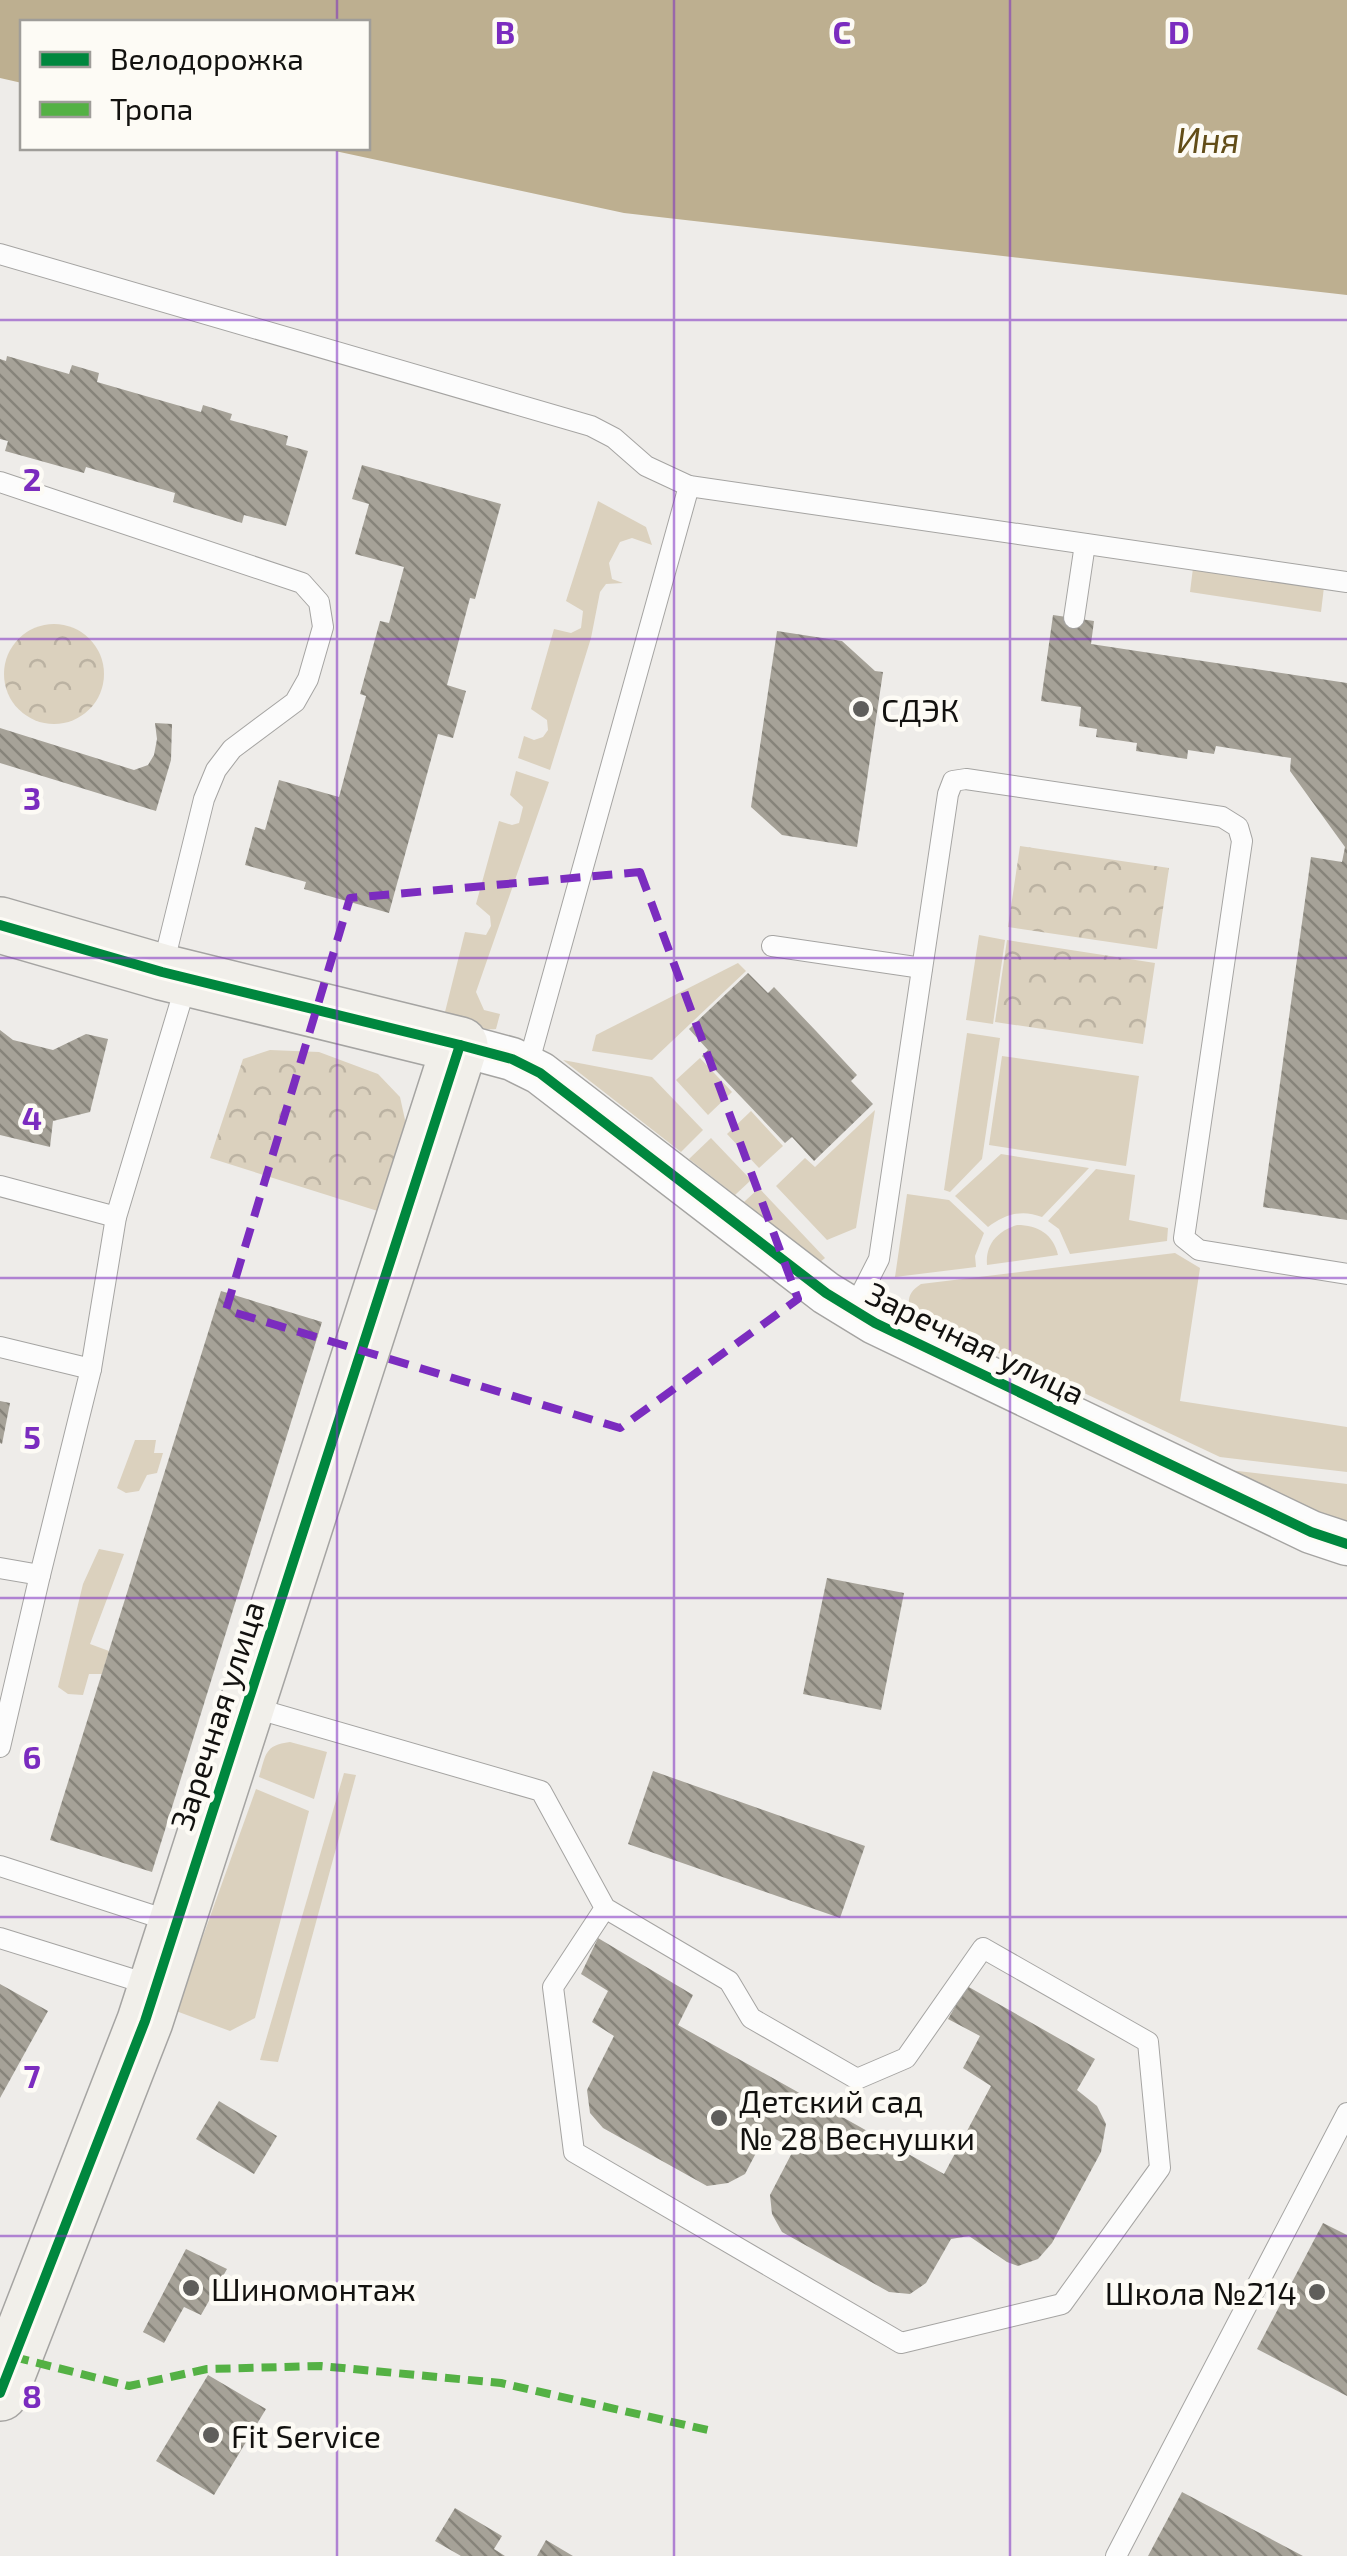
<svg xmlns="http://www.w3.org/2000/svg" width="1347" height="2556" viewBox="0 0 1347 2556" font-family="'Exo 2',sans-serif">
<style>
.grass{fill:#dbd1be}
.forest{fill:url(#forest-crowns)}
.water{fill:#bdaf90}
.building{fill:url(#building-back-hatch)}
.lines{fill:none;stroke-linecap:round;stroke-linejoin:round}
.lane-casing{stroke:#a5a4a2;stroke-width:22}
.street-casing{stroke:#a5a4a2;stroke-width:45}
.secondary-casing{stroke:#a5a4a2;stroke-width:58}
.lane{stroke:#fcfcfc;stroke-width:20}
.street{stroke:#fcfcfc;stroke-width:42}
.secondary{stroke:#f1efea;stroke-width:55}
.quiet{stroke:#54b144;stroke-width:8;stroke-dasharray:15 8;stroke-linecap:butt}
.cycleway-casing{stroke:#fdfbf5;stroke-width:16}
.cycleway{stroke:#00873e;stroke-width:10}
.marked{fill:none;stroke:#7b2cbf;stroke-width:8;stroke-dasharray:20 12;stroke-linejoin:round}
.grid{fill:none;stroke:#7b2cbf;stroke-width:2.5;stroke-opacity:0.55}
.poi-dot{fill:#5f5e5b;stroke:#fdfbf5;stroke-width:4}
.labels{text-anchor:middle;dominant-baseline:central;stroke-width:9;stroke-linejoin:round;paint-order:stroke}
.poi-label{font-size:32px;fill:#12110f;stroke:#fdfbf5;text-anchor:start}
.street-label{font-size:32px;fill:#12110f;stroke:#fdfbf5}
.water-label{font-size:35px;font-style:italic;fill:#624d18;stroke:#fdfbf5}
.grid-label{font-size:32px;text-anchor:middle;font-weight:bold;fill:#7b2cbf;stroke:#fdfbf5;stroke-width:9;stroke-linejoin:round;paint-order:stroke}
</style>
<defs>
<pattern id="forest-crowns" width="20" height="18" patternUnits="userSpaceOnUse" patternTransform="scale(2.5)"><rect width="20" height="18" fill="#dbd1be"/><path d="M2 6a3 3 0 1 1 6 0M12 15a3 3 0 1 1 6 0" fill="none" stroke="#bbb2a2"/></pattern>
<pattern id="building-back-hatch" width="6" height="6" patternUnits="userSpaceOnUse" patternTransform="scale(2.5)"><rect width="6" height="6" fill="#a6a298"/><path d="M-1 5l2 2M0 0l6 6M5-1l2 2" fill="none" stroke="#86837a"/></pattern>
</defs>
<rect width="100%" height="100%" fill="#eeece9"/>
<g class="grass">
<path d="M598,501l48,26 6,18 -20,-7 -12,4 -11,21 3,16 11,4 -17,1 -6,8 -9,46 -41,132 -32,-12 6,-22 10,4 9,-3 5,-7 -1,-10 -16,-11 23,-80 17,4 10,-5 2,-17 -17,-10z"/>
<path d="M1193,568l131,19 -3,25 -131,-20z"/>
<path d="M516,771l33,11 -73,210 8,18 16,4 -4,15c-16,2 -39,-7 -51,-17l20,-80 21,3 5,-9 -1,-10 -14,-12 23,-83 13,4 7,-2 4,-16 -13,-12z"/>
<path d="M979,935l26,5 -12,84 -27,-4z"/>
<path d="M738,963l8,8 -94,89 -60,-9 4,-16z"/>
<path d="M967,1033l33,5 -18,121 -32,33 -6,-2z"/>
<path d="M1002,1056l137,20 -13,90 -137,-21z"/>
<path d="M700,1058l32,34 -24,23 -32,-35z"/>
<path d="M563,1060l89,17 51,53 -22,22z"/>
<path d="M875,1110l-19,118 -29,12 -51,-54 29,-28 10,9z"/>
<path d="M751,1111l32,35 -24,22 -32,-34z"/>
<path d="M711,1138l40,42 -16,15 -46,-36z"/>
<path d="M1001,1154l88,14 -47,49c-20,-8 -37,-3 -54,10l-33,-31z"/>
<path d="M1096,1169l39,6 -6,45 39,8 -1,13 -97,13 -11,-25 -11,-8z"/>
<path d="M759,1188l66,70 -5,4 -76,-60z"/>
<path d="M907,1194l42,6 35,33 -9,23 1,11 -81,10z"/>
<path d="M1017,1225c21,0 36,9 41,30l-71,10c-2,-21 11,-34 30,-40z"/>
<path d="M1175,1253l25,15 -20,133 167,26v45l-127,-15 -304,-143 -7,-7c-1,-12 2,-16 12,-23z"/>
<path d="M135,1440h21l-2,13h9l-6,20 -10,2 -8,16 -13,2 -9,-5z"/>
<path d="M1221,1469l126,15v44z"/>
<path d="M99,1549l25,5 -34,90 19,7 -7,23h-13l-6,21 -15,-1 -10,-7 25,-103z"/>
<path d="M290,1742l37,10 -13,47 -55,-22c7,-22 5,-32 31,-35z"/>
<path d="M344,1773l12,2 -78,287 -18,-2z"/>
<path d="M256,1789l53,22 -54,207 -25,13 -54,-20z"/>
</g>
<g class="forest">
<circle cx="54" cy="674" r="50"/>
<path d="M1020,846l149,22 -12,81 -149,-22z"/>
<path d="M1007,940l148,23 -12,81 -148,-22z"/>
<path d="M270,1050l49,2 59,22 22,23 9,41 -25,75 -174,-55 33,-99z"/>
</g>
<path class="water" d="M0,0h1347v295l-723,-82 -303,-65h47v-126h-346v61l-22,-5z"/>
<g class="building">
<path d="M7,356l62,18 3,-9 27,8 -2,9 104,30 2,-7 29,9 -2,6 58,16 -2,9 22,6 -22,75 -42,-11 -2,8 -69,-21 2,-9 -89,-26 -2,6 -79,-22 3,-10 -8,-2v-80l6,2z"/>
<path d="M362,465l139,39 -26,95 -5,-1 -23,87 19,6 -13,47 -15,-4 -49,179 -85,-24 2,-7 -61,-17 10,-38 10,3 14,-50 60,17 27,-101 -6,-2 20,-73 9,2 15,-56 -49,-13 14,-50 -17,-5z"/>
<path d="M1053,615l41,6 -3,23 256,39v537l-84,-13 48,-350 31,5 3,-15 -55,-76 1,-13 -75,-12 -2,8 -26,-4 -1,9 -51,-8 1,-8 -41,-6 1,-8 -18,-3 2,-19 -40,-6z"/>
<path d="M777,631l65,10 33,30 8,1 -26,175 -75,-12 -31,-28z"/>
<path d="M155,723l17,1 -1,36 -15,51 -156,-48v-35l134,42 14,-5 6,-10 3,-16z"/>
<path d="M748,973l20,20 6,-6 42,44 41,44 -6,6 22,23 -59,57 -22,-24 -7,6 -83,-87 6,-6 -19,-21z"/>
<path d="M0,1030l13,10 40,10 33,-16 22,5 -18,73 -37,9 -3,26 -50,-12z"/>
<path d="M221,1291l101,31 -170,550 -102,-32z"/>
<path d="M0,1401l10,2 -8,41 -2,-1z"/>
<path d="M827,1578l77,15 -23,117 -78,-16z"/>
<path d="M653,1771l212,75 -25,72 -212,-74z"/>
<path d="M598,1938l95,57 -15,30 266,149 47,-88 -28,-18 17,-32 -32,-17 19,-33 128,73 -18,31 20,16 9,18 -5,28 -49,91 -14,16 -20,7 -11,-4 -38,-26 -18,3 -25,44 -16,11 -21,-2 -107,-60 -10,-18 -2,-19 24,-46 -28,-15 -21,40 -17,9 -21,3 -104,-58 -13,-15 -3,-23 27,-54 -22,-14 16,-31 -27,-17z"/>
<path d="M0,1984l48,27 -48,87z"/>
<path d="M219,2101l58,35 -23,38 -58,-35z"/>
<path d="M1323,2223l24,12v161l-90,-47z"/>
<path d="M186,2249l41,20 -26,46 -17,-8 -20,36 -21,-11z"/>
<path d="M208,2375l58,34 -52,86 -58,-34z"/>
<path d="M1182,2492l121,64h-155z"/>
<path d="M455,2508l47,28 -8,13 11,7h-44l-26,-15z"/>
<path d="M546,2540l27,16h-36z"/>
</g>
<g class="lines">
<g class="lane-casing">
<g id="lane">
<path d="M0,254l591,172 23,12 32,28 43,20 658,96"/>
<path d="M0,482l302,101 17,19 4,25 -15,52 -13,23 -63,47 -16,21 -12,29 -42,171"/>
<path d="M1074,618l11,-74"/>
<path d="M772,946l150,22"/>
<path d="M528,1065l161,-579"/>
<path d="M0,1186l116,31"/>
<path d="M853,1310l26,-51 69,-465 5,-13 13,-2 256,38 16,10 4,14 -58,397 15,12 148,24"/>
<path d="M0,1347l91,22"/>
<path d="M0,1568l40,7 -40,172"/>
<path d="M40,1575l51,-206 25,-152 71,-236"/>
<path d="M251,1707l290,84 64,117 124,73 22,37 106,61 49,-21 77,-110 165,94 12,126 -98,136 -161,39 -327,-191 -21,-165 52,-79"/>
<path d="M0,1866l173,56"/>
<path d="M0,1938l154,48"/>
<path d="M1116,2556l231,-443"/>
</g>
</g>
<g class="street-casing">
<path id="street" d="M460,1045l52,14 28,14 286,220 49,30 436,209 36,12"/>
</g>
<g class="secondary-casing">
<path id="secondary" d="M0,925l162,47 298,73 -315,976 -145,372"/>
</g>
<use href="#lane" class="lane"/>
<use href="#street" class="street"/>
<use href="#secondary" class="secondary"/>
<path class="quiet" d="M14,2357l115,29 78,-17 114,-3 180,17 211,48"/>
<g class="cycleway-casing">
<g id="cycleway">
<path d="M0,925l162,47 298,73 -315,976 -145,372"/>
<path d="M460,1045l52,14 28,14 286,220 49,30 436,209 36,12"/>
</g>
</g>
<use href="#cycleway" class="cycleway"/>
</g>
<path class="marked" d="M640,872l158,427 -178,129 -394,-118 124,-412z"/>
<path class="grid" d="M337,0v22M674,0v2556M1010,0v2556M337,148v2408M0,320h1347M0,639h1347M0,958h1347M0,1278h1347M0,1598h1347M0,1917h1347M0,2236h1347"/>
<g class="poi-dot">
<circle cx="861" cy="709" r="10"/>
<circle cx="719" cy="2118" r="10"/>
<circle cx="191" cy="2288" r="10"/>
<circle cx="1317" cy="2292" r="10"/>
<circle cx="211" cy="2435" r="10"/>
</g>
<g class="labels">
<g class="poi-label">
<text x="881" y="709">СДЭК</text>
<text x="739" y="2100">Детский сад<tspan x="739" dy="37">№ 28 Веснушки</tspan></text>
<text x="211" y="2288">Шиномонтаж</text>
<text x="1297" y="2292" text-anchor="end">Школа №214</text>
<text x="231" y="2435">Fit Service</text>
</g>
<g class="street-label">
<text transform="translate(976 1342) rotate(26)">Заречная улица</text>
<text transform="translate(216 1715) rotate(-72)">Заречная улица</text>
</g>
<g class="water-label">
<text x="1208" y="139">Иня</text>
</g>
</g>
<g class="grid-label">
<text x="505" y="44">B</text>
<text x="842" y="44">C</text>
<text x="1179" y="44">D</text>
<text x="32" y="491">2</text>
<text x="32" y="810">3</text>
<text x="32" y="1130">4</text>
<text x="32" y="1449">5</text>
<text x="32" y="1769">6</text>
<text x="32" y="2088">7</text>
<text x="32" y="2408">8</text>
</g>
<rect x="20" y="20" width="350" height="130" fill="#fdfbf5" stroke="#9f9d99" stroke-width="2.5"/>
<rect x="40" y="52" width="50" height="15" fill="#00873e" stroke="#9f9d99" stroke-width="2.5"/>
<text x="110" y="70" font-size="30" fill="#12110f">Велодорожка</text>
<rect x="40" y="102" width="50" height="15" fill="#54b144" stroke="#9f9d99" stroke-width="2.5"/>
<text x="110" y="120" font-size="30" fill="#12110f">Тропа</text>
</svg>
